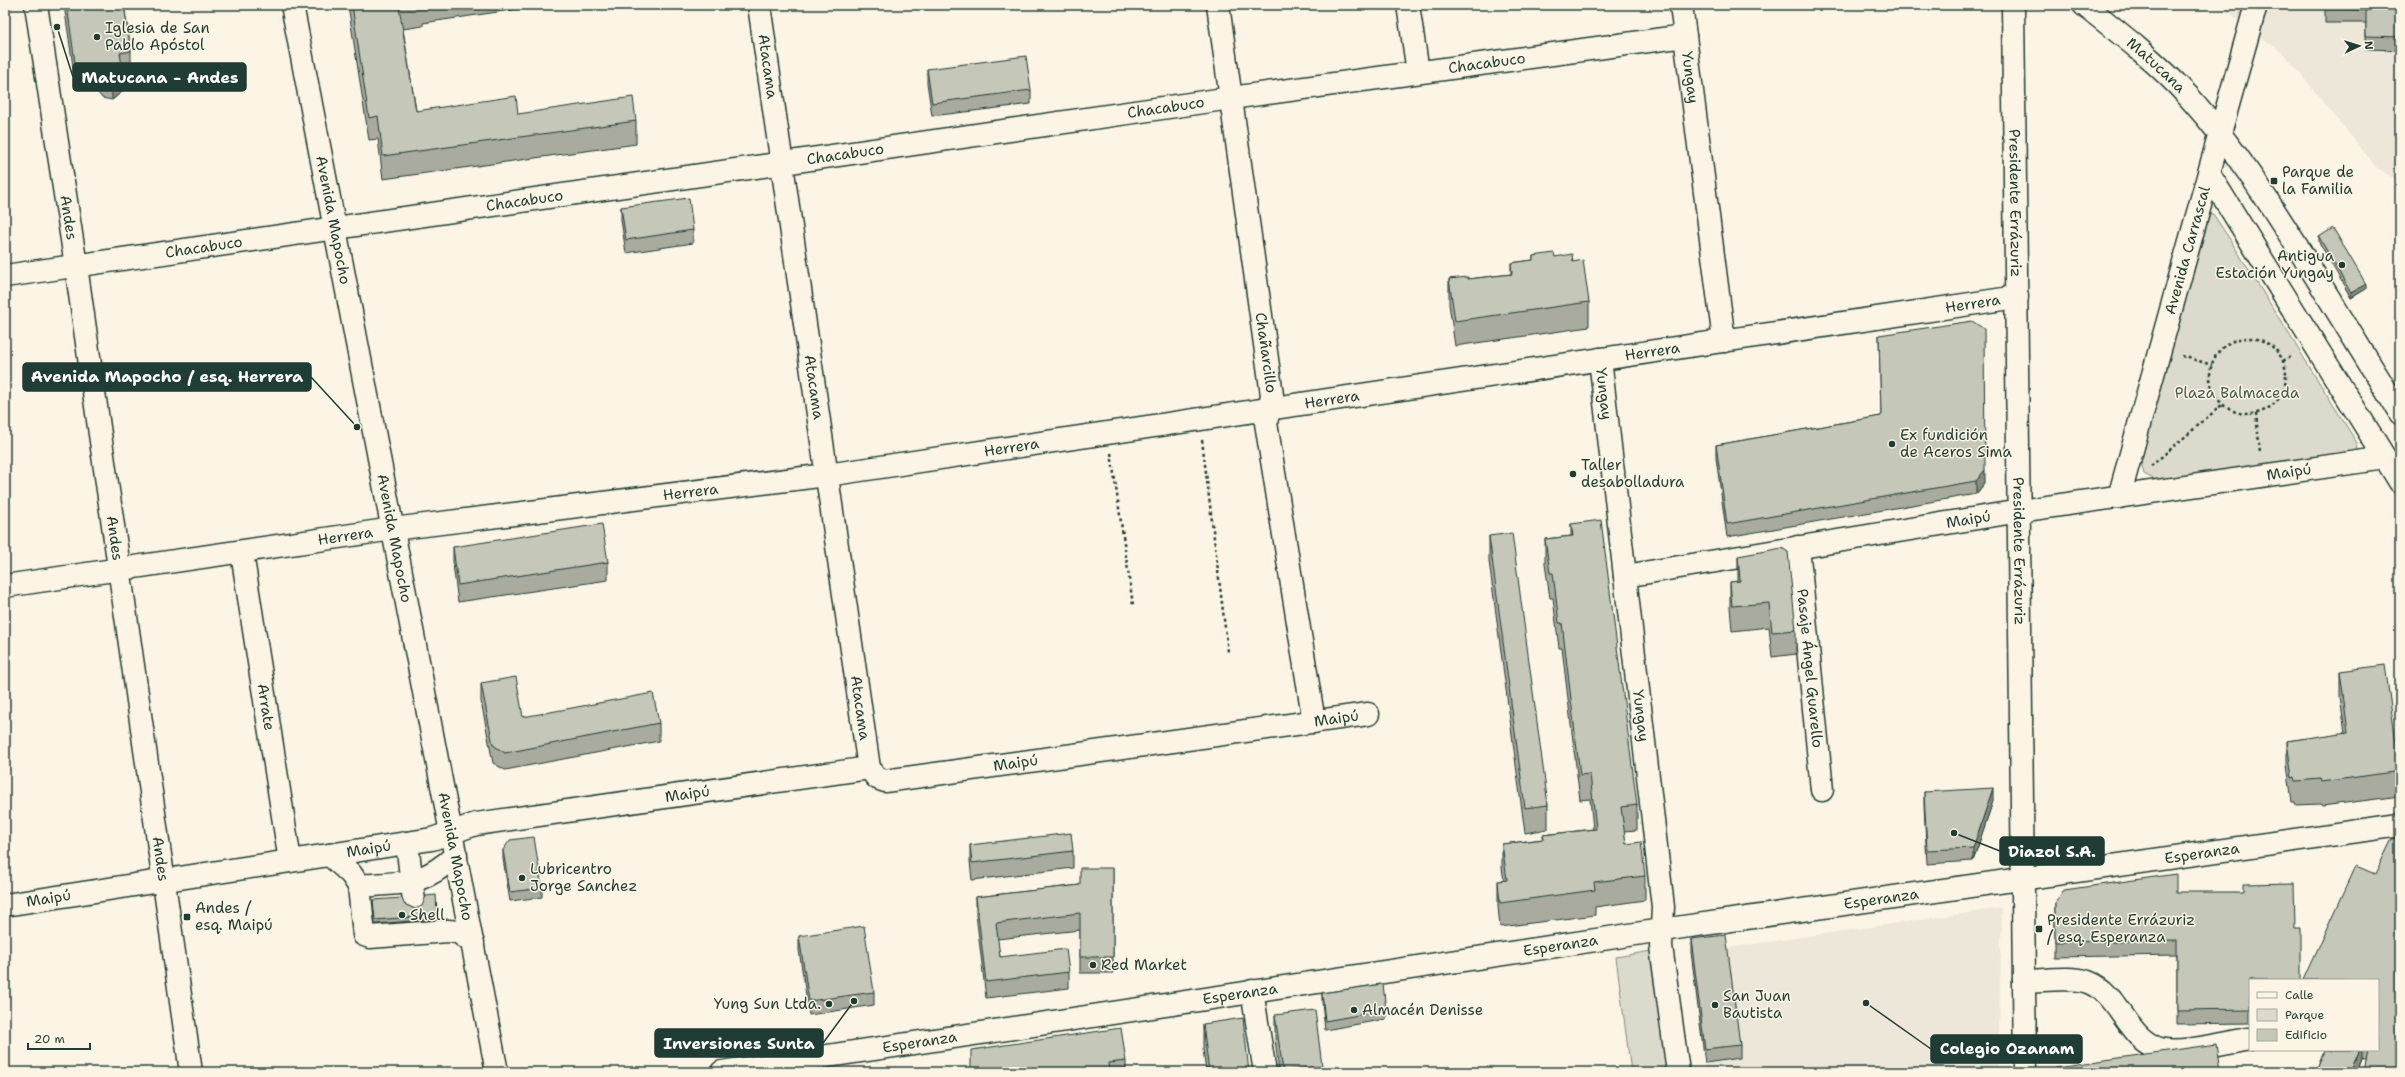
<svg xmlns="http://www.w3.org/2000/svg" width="2405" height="1077" viewBox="0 0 2405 1077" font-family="'Shantell Sans',sans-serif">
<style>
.built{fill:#ece7d8}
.green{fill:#dcdacc;stroke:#7e8c80}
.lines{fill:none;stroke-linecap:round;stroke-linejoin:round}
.minor-casing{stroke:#1f3d34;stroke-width:25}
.major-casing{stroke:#1f3d34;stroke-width:25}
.path{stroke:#1f3d34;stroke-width:2.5;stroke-dasharray:3 3;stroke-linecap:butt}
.minor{stroke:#fcf5e5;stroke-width:22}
.major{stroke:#fcf5e5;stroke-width:22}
.wall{fill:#a9ab9f;stroke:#1f3d34}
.shaded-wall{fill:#8a8b82;stroke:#1f3d34}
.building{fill:#c5c7b9;stroke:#1f3d34}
.poi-dot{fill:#1f3d34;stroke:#fcf5e5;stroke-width:1.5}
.labels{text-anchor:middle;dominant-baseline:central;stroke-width:3;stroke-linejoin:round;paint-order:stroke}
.poi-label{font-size:15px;fill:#1f3d34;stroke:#fcf5e5;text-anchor:start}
.street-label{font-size:15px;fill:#1f3d34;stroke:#fcf5e5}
.park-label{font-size:15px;fill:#455c52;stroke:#fcf5e5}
.leader{fill:none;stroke:#1f3d34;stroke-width:1.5}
.callout-dot{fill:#1f3d34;stroke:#fcf5e5;stroke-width:1.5}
.callout{fill:#1f3d34;stroke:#1f3d34;stroke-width:1.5}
.callout-label{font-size:16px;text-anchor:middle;font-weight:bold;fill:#fff}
</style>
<rect width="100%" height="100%" fill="#fcf5e5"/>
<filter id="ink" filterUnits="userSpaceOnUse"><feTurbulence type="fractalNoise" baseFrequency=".025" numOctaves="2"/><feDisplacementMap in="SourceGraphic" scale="8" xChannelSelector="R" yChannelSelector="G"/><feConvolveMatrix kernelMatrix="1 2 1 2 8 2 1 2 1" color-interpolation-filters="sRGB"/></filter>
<g filter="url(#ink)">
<g class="built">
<path d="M2219,5h181v177l-23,-14 -92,-113z"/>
<path d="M2002,908l-4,164h-292l-1,-9 34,-5 -13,-110z"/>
</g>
<g class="green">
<path d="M2210,214h3l16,24 128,205 1,7 -4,3 -198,27 -12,-6 -3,-11 2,-13z"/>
<path d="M1651,951l16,121h-36l-15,-115z"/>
</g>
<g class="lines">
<g class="minor-casing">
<g id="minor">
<path id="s1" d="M36,5l40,261 115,806"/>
<path id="s2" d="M759,5l110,763 8,10 8,3 483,-67"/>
<path id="s3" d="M1218,5l54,390 -6,28 48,299"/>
<path d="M1408,5l10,67"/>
<path id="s4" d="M1681,5l43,336"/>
<path id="s5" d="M2013,5l12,1067"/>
<path d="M2209,174l191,308"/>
<path id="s6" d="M5,276l1226,-178 454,-62"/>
<path id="s7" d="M1600,359l63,548 -2,39 17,126"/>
<path id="s8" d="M2119,497l101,-364"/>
<path id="s9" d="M1798,547l24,243"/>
<path id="s10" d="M242,553l48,308"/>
<path id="s11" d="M1625,576l395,-65 365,-53"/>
<path id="s12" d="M5,586l388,-57 434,-54 1190,-178"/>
<path d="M407,843l7,58"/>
<path d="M330,855l21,19 8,12 5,49 6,2 78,-6 10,1 15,11"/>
<path d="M359,886c45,-4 62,1 97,-31"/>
<path id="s13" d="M5,905l427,-66 44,-15 393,-56"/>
<path d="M2024,981c18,0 48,-5 64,1 32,12 38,57 72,67 20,6 68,-7 90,-10"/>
<path d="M1252,991l13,81"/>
</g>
</g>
<g class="major-casing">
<g id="major">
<path id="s14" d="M292,5l205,1067"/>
<path id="s15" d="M2084,5c36,28 74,58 105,92 47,52 85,112 122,172 30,48 59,96 89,144"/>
<path d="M2220,133l36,-128"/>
<path id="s16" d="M722,1072l940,-142 738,-105"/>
</g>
</g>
<g class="path">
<circle cx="2248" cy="376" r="38"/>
<path d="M2182,356l30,9"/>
<path d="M2283,361l9,-6"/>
<path d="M2256,413l4,40"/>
<path d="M1202,440l26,212"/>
<path d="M1111,453l22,152"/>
<path d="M2151,466l72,-62"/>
</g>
<use href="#minor" class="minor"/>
<use href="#major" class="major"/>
</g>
<g class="wall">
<path d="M64,5h60l7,46v17l-9,2 1,21 -11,9 -10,-2 -10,-13 -16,2z"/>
<path d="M348,5h197l-122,18v3l-20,3 13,82 102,3 118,7v23l-253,35 -5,-40 -9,1z"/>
<path d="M2325,5h75v45l-34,-1v-26h-41z"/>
<path d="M927,69l104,21v14l-99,12 -5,-33z"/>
<path d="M621,207l72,23v13l-67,10 -5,-33z"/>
<path d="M2319,237l47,52 -15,9 -32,-56z"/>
<path d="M1533,256l22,1 18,5 16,40v25l-134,19 -6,-42v-25h19l43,-5v-11l22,-3z"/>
<path d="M1879,335l106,148 -9,11 -249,43 -11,-79v-13l165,-29z"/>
<path d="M1571,524l66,281v25l-13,1 2,13 19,32v24l-50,7v8l-95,12 -2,-21v-25h6l-2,-13v-24l41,-5v-4l50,-6 -3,-30 -10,1 -18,-152h-3l-6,-50h-3l-5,-34v-25l26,-3z"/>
<path d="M1489,536l59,269v24l-23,4 -36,-272z"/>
<path d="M453,547l155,15v18l-150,22 -5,-38z"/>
<path d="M1738,556l58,74v24l-24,3 -3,-30 -37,4 -2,-24v-25l8,-1z"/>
<path d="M2340,671l60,100v25l-78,10 -1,-2 -25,1 -1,-3h-3l-5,-37v-24l58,-8 -5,-37z"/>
<path d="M481,683l42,34 136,6v18l-154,29 -12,-7 -12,-62z"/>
<path d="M1924,792l69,9 -20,60 -46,3 -3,-59z"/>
<path d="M970,845l103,6v17l-101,12 -2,-18z"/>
<path d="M503,850l39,38v9l-32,4 -7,-42z"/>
<path d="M1113,868v105h-33v-43l-83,9 3,18 69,15v16l-83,10 -10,-84v-17l104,-12z"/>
<path d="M2176,892l74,88v43l-73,1v-69l-122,2v-54z"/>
<path d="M373,900l31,4 11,5 22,6v4l-62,5z"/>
<path d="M799,936l75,56v13l-65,10 -10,-65z"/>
<path d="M1691,939l49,106v13l-35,5 -14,-111z"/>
<path d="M1322,993l64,17v9l-61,11 -3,-28z"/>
<path d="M1275,1015l47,51v6h-43l-4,-33z"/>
<path d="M1203,1024l46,48h-43l-3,-23z"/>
<path d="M2326,1050h52l22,22 -38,-13 -5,13h-40z"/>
<path d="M1126,1061v11h-155z"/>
</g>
<g class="shaded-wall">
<path d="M123,73v18l-11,9v-17z"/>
<path d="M2366,284v5l-15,9v-5z"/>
<path d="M1985,470v13l-9,11v-13z"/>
<path d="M1993,788v13l-20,60v-13z"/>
<path d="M2360,1050h2v9l-5,13h-6z"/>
</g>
<g class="building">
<path d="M67,5h57l7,46 -11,2 3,20 -11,10 -10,-2 -10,-14 -16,3z"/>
<path d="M352,5h62l-15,2 17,104 100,-15 2,18 115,-17 3,24 -253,35 -5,-40 -9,2z"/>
<path d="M2325,5h75v32l-34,-1v-26l-41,-1z"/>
<path d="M1026,56l5,34 -99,13 -5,-34z"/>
<path d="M689,198l4,32 -67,10 -5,-33z"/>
<path d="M2333,228l33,56 -15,9 -32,-56z"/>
<path d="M1554,253l1,4 17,-3 1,8 10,-2 6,42 -134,19 -6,-42 19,-2v2l44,-5 -1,-11 22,-3v-4z"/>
<path d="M1972,321l12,8 1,141 -9,11 -249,43 -11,-79 165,-29 -2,-81z"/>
<path d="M1601,520l36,285 -16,2 5,37 15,-2 4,34 -51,6 1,8 -95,13 -2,-22 9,-1 -5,-36 42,-5 -1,-4 53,-6 -6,-55 -10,1 -18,-152h-3l-6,-50h-3l-5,-34 28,-3 -2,-12z"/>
<path d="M602,524l6,38 -150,23 -5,-38z"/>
<path d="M1512,533l36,272 -23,3 -36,-272z"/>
<path d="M1782,548l6,4 8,78 -24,2 -3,-29 -37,3 -2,-24 10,-1 -2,-25z"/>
<path d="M2385,665l15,106 -78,11 -1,-3 -25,2 -1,-4 -3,1 -5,-37 61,-9 -8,-61z"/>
<path d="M516,677l7,40 130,-24 6,30 -154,30 -12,-8 -12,-62z"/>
<path d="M1993,788l-20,60 -46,2 -3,-58z"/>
<path d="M1071,833l2,18 -101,12 -2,-18z"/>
<path d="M534,837l8,51 -32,4 -7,-42 7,-10z"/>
<path d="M2400,838v234h-36l4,-22h10v-70h-74l52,-114 19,8 17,-35z"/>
<path d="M1080,868h33v89h-33v-44l-84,10 4,34 66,-8 3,23 -83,10 -10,-85 104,-12z"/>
<path d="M2176,874v18h68v-8l50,-1 1,45h6v52h-51v29l-73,1v-70l-122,2v-39l9,-13z"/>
<path d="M436,895l1,20 -62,5 -2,-20 29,-2 2,6 11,5 7,-3 4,-10z"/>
<path d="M864,926l10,66 -65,9 -10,-65z"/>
<path d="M1726,935l14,110 -35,4 -14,-110z"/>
<path d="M1383,984l3,26 -61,11 -3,-28z"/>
<path d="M1315,1010l7,56 -39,5 -8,-56z"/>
<path d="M1243,1018l6,54h-40l-6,-48z"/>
<path d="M1121,1028l5,33 -18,2 1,9h-138v-22z"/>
<path d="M2216,1044l4,28h-164v-5z"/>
<path d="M2326,1050h34l-9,22h-34z"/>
</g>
</g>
<g class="poi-dot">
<circle cx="97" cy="37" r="4"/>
<rect x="2270" y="177" width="8" height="8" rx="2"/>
<circle cx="2342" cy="265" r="4"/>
<circle cx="1892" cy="444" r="4"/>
<circle cx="1573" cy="474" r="4"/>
<circle cx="522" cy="878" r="4"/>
<circle cx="402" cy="915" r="4"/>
<rect x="183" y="913" width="8" height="8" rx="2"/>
<rect x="2035" y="925" width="8" height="8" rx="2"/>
<circle cx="1093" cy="965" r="4"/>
<circle cx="829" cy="1004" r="4"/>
<circle cx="1715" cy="1005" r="4"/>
<circle cx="1354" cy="1010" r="4"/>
</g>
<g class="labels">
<g class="poi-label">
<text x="105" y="28">Iglesia de San<tspan x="105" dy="17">Pablo Apóstol</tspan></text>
<text x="2282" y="172">Parque de<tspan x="2282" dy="17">la Familia</tspan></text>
<text x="2334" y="256" text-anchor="end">Antigua<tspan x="2334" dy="17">Estación Yungay</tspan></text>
<text x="1900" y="435">Ex fundición<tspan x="1900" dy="17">de Aceros Sima</tspan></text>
<text x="1581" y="465">Taller<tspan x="1581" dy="17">desabolladura</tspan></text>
<text x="530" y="869">Lubricentro<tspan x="530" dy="17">Jorge Sanchez</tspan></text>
<text x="195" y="908">Andes /<tspan x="195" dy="17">esq. Maipú</tspan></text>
<text x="410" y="915">Shell</text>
<text x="2047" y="920">Presidente Errázuriz<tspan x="2047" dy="17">/ esq. Esperanza</tspan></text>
<text x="1101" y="965">Red Market</text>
<text x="1723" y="996">San Juan<tspan x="1723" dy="17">Bautista</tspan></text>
<text x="821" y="1004" text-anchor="end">Yung Sun Ltda.</text>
<text x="1362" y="1010">Almacén Denisse</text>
</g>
<g class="street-label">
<text stroke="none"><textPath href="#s6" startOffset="1497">Chacabuco</textPath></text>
<text stroke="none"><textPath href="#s2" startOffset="62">Atacama</textPath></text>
<text stroke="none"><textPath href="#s15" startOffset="94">Matucana</textPath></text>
<text stroke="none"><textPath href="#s4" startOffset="73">Yungay</textPath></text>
<text stroke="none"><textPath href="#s6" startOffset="1173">Chacabuco</textPath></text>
<text stroke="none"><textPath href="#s6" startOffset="849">Chacabuco</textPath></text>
<text stroke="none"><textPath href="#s6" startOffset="525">Chacabuco</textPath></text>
<text stroke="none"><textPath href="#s5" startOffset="198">Presidente Errázuriz</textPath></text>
<text stroke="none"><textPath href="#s1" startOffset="215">Andes</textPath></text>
<text stroke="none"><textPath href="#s14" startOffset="219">Avenida Mapocho</textPath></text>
<text stroke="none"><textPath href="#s6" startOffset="201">Chacabuco</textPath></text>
<text stroke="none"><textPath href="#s8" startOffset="256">Avenida Carrascal</textPath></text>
<text stroke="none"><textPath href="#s12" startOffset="1988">Herrera</textPath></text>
<text stroke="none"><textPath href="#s3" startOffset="351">Chañarcillo</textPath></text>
<text stroke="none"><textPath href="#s12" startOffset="1664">Herrera</textPath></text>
<text stroke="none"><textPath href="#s2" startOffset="386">Atacama</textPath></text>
<text stroke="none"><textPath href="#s7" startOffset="35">Yungay</textPath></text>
<text stroke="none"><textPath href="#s12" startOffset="1340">Herrera</textPath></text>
<text stroke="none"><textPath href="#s12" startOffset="1016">Herrera</textPath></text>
<text stroke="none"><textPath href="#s11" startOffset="672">Maipú</textPath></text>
<text stroke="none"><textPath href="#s12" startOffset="692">Herrera</textPath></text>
<text stroke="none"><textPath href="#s11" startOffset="348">Maipú</textPath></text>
<text stroke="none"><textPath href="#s12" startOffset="344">Herrera</textPath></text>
<text stroke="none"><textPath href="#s1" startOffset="539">Andes</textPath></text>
<text stroke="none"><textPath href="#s14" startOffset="543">Avenida Mapocho</textPath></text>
<text stroke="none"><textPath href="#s5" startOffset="546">Presidente Errázuriz</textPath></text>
<text stroke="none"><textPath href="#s9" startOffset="122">Pasaje Ángel Guarello</textPath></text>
<text stroke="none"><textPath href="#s10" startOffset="156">Arrate</textPath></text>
<text stroke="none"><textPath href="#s2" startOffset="710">Atacama</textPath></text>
<text stroke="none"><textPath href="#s7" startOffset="359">Yungay</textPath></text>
<text stroke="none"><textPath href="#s2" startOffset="1248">Maipú</textPath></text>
<text stroke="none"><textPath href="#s2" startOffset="924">Maipú</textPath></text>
<text stroke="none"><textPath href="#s13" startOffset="692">Maipú</textPath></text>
<text stroke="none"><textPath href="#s13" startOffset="368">Maipú</textPath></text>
<text stroke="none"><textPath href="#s16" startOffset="1496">Esperanza</textPath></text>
<text stroke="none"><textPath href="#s14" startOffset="867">Avenida Mapocho</textPath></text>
<text stroke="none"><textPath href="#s1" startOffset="863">Andes</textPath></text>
<text stroke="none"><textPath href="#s13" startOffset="44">Maipú</textPath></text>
<text stroke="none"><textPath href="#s16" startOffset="1172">Esperanza</textPath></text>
<text stroke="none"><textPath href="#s16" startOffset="848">Esperanza</textPath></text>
<text stroke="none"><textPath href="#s16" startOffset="524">Esperanza</textPath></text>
<text stroke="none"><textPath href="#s16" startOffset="200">Esperanza</textPath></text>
</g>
<g class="park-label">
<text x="2237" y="393">Plaza Balmaceda</text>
</g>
</g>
<path class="leader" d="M57 27L73 77M357 427L311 377M1954 833L2000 851M854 1001L823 1043M1866 1003L1931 1049"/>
<g class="callout-dot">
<circle cx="57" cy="27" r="4"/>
<circle cx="357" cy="427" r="4"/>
<circle cx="1954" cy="833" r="4"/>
<circle cx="854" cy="1001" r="4"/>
<circle cx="1866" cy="1003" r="4"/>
</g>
<g class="callout">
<rect x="73" y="63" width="173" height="28" rx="4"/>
<rect x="23" y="363" width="288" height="28" rx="4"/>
<rect x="2000" y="837" width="104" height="28" rx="4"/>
<rect x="655" y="1029" width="168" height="28" rx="4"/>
<rect x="1931" y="1035" width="151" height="28" rx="4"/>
</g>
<g class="callout-label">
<text x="160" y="83">Matucana - Andes</text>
<text x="167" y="382">Avenida Mapocho / esq. Herrera</text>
<text x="2052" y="857">Diazol S.A.</text>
<text x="739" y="1049">Inversiones Sunta</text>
<text x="2007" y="1054">Colegio Ozanam</text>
</g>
<rect width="2405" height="1077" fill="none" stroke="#fcf5e5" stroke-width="20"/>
<rect x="10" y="10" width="2385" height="1057" fill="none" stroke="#1f3d34" stroke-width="1.5" filter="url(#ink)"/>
<rect x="2249" y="979" width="130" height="72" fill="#fcf5e5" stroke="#a4ab9e"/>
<rect x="2257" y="992" width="20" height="6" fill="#fcf5e5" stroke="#a4ab9e"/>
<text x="2285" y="999" font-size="12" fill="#1f3d34">Calle</text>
<rect x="2257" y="1009" width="20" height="12" fill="#dcdacc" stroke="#a4ab9e"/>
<text x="2285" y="1019" font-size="12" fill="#1f3d34">Parque</text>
<rect x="2257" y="1029" width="20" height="12" fill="#c5c7b9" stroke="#a4ab9e"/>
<text x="2285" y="1039" font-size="12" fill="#1f3d34">Edificio</text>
<g transform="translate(2359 46) rotate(86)" stroke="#fcf5e5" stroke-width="3" paint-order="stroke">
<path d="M0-3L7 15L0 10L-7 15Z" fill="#1f3d34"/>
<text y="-6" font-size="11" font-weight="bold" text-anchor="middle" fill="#1f3d34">N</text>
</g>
<path d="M28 1043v6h62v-6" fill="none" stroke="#1f3d34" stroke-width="2"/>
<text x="34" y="1043" font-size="12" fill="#1f3d34" stroke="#fcf5e5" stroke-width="3" paint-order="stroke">20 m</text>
</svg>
